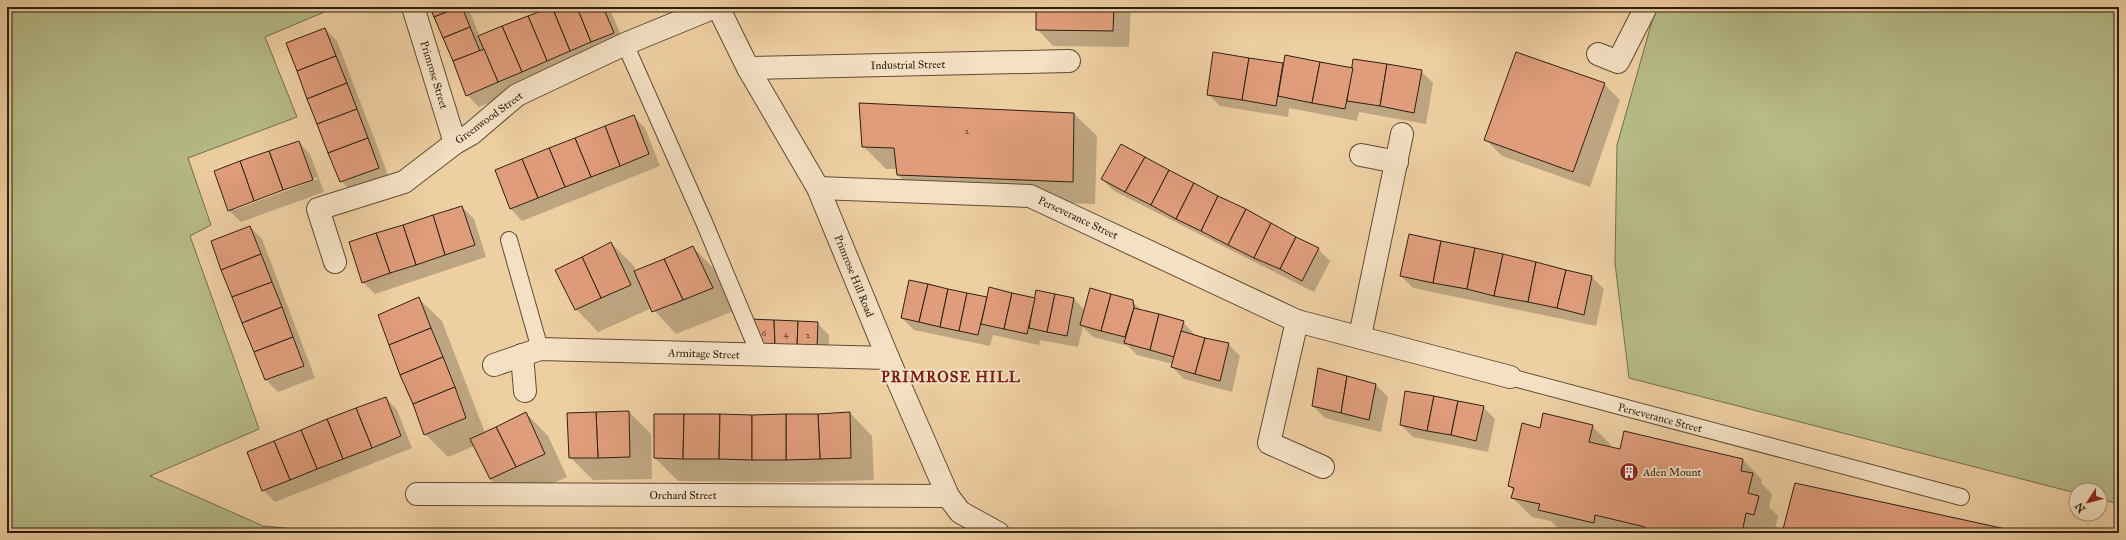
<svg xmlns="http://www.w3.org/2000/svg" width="2126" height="540" viewBox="0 0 2126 540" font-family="'IM FELL Great Primer',serif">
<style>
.green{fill:#b6bb87;stroke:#726e4c}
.shadow{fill:#0003;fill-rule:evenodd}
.building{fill:#e09d7b;stroke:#2e2011}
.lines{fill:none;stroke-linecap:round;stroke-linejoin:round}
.lane-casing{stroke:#5e4c35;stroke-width:18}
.street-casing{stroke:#5e4c35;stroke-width:24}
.lane{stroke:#f4e0c3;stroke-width:16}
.street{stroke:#f4e0c3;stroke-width:22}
.labels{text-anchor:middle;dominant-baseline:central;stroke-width:4;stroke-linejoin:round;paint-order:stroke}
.number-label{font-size:9px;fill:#5a3f2c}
.street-label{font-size:11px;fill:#2e2011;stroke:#f4e0c3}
.poi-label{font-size:11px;fill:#2e2011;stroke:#f4e0c3;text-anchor:start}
.district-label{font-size:15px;font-weight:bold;letter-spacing:1px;fill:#7a1f14;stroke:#f4e0c3}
</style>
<rect width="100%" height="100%" fill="#eecfa2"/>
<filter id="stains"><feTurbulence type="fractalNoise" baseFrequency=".005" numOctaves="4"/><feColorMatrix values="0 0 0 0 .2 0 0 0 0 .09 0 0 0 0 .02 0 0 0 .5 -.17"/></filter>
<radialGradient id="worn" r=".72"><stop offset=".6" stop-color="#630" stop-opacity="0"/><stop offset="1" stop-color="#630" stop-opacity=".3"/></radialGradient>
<g class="green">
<path d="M7,7h329l-71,30 32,80 -109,41 23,67 -21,11 69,193 -109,47 113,50 74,7h-330z"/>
<path d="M1656,7h463v469l-4,27 -15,-4v-9h-24v3l-447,-115 -14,-115 2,-118z"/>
<path d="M921,531l8,2h-211z"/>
</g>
<g class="shadow">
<path d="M431,7h37l12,30 73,-30h56l16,38 -146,62 -12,-12z"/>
<path d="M1037,7h94l-2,40 -76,-1 -16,-17z"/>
<path d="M325,29l12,12 53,139 -37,13 -12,-12z"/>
<path d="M1214,53l70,11 137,7 12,12 -7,41 -67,-12 -2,9 -68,-13 -1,9 -68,-11 -12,-12z"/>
<path d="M1604,84l16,16 -30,87 -88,-31 -16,-16z"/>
<path d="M1074,114l23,22 -2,68 -174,-6 -23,-23 -1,-6h-11l-23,-23z"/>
<path d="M634,117l11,11 15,38 -138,55 -11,-12z"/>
<path d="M299,142l11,12 14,38 -83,30 -12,-12zM317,177l1,2 -84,31v-3z"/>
<path d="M1102,179l216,70 12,12 -16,31 -200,-101z"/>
<path d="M462,207l12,12 12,38 -111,37 -12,-12z"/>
<path d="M250,227l12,12 53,139 -37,14 -12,-12 -54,-138z"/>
<path d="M611,243l23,23 2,5 57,-24 22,23 19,41 -58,23 -24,-26 -54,24 -22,-23z"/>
<path d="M1503,255l89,22 12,12 -8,37 -183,-38 -12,-12z"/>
<path d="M1037,292l37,7 11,11 47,-9 10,10 41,11 12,13 33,9 12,12 -8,36 -48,-13 -12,-12 1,-3 -36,-9 -9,-9 -35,-9 -10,-10 -5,20 -38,-7 -1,5 -46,-10 -3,11 -76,-16 -12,-12 86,-20 48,1z"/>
<path d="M419,299l23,22 43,112 41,-20 22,23 19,41 -54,24 -23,-22 -16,-33 -26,11 -23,-23 -24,-59z"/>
<path d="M817,323l12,12v23h-19z"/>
<path d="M1376,385l12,12 -7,35 -56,-14 -12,-12z"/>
<path d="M386,398l11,12 15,38 -137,54 -12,-12z"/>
<path d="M1483,407l12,12 -7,33 -75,-15 -12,-12z"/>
<path d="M629,412l22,22 1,45 -59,1 -23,-23z"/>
<path d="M850,413l22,23 2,44 -64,2 -132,-1 -23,-23 97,-42z"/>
<path d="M1592,426l19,19v3l10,2 4,-18 118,28 19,20 -1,3 11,11 -3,13 9,9 -4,17h-200l-15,-4 -8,-8 -19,-4 -20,-20 2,-6 -5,-5 32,-57z"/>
</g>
<g class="building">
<path d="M430,7h29l-25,10z"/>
<path d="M459,7h3l8,20 -27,11 -9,-21z"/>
<path d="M552,7h25l14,35 -21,9z"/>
<path d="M552,7l18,44 -23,10 -19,-45z"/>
<path d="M577,7h26l11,26 -23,9z"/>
<path d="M1036,7h78l-1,24 -77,-1z"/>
<path d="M528,16l19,45 -25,11 -20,-46z"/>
<path d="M502,26l20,46 -24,10 -20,-46z"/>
<path d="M470,27l10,24 -27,10 -10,-23z"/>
<path d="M325,28l11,28 -39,15 -11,-28z"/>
<path d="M484,49l14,33 -32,14 -13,-35z"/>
<path d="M1213,52l36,6 -7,42 -35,-5z"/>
<path d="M1516,52l89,31 -32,89 -89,-32z"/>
<path d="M1285,55l35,7 -8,41 -34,-7z"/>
<path d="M336,56l11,27 -40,16 -10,-28z"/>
<path d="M1249,58l34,5 -7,43 -34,-6z"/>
<path d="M1353,59l34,5 -7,42 -33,-5z"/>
<path d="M1320,62l33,6 -8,41 -33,-6z"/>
<path d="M1387,64l35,6 -8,43 -34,-7z"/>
<path d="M347,83l10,26 -40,15 -10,-25z"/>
<path d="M859,103l215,10 -1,69 -176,-7 -3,-27 -32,-1z"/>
<path d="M357,109l11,29 -40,15 -11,-29z"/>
<path d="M634,115l15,39 -29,12 -15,-40z"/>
<path d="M605,126l15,40 -29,11 -16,-39z"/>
<path d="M368,138l11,30 -39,14 -12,-29z"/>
<path d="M575,138l16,39 -26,10 -16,-39z"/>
<path d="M299,141l14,39 -30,10 -14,-39z"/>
<path d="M1121,144l24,13 -20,35 -24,-13z"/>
<path d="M549,148l16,39 -27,11 -16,-39z"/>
<path d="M269,151l14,39 -29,11 -14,-40z"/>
<path d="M1145,157l24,13 -18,35 -26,-13z"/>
<path d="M522,159l16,39 -28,11 -15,-39z"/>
<path d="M240,161l14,40 -26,10 -14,-40z"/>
<path d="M1169,170l25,13 -18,36 -25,-14z"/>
<path d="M1194,183l24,13 -17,35 -25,-12z"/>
<path d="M1218,196l28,13 -18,36 -27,-14z"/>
<path d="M462,206l13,39 -30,10 -12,-40z"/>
<path d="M1246,209l25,14 -17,35 -26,-13z"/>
<path d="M433,215l12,40 -29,10 -13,-40z"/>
<path d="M1271,223l25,14 -16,32 -26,-11z"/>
<path d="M403,225l13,40 -26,8 -14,-40z"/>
<path d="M250,226l11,28 -40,16 -10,-29z"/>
<path d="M376,233l14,40 -28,10 -13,-41z"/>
<path d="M1409,234l32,7 -8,42 -33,-7z"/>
<path d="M1296,237l23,11 -17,33 -22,-12z"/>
<path d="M1441,241l34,7 -8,41 -34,-6z"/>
<path d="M611,242l20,43 -30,13 -19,-41z"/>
<path d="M693,246l20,42 -30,12 -19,-41z"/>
<path d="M1475,248l28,6 -9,42 -27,-7z"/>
<path d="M261,254l11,28 -40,15 -11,-27z"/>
<path d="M1503,254l33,8 -8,40 -34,-6z"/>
<path d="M582,257l19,41 -26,12 -20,-40z"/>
<path d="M664,259l19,41 -31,12 -18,-41z"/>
<path d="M1536,262l30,8 -9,38 -29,-6z"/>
<path d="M1566,270l26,6 -8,39 -27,-7z"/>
<path d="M909,280l19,4 -9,38 -18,-4z"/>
<path d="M272,282l10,25 -40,16 -10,-26z"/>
<path d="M928,284l20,5 -8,38 -21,-5z"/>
<path d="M989,287l23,6 -8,36 -23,-5z"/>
<path d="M1090,288l21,6 -10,37 -21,-6z"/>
<path d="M948,289l19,4 -8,38 -19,-4z"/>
<path d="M1036,290l19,4 -8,38 -18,-4z"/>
<path d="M967,293l20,4 -9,38 -19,-4z"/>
<path d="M1012,293l23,5 -8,36 -23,-5z"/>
<path d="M1055,294l19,4 -7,38 -20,-4z"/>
<path d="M1111,294l22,6 1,8 -9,29 -24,-6z"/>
<path d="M419,297l12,31 -42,17 -11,-30z"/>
<path d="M282,307l11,30 -39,15 -12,-29z"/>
<path d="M1134,308l25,6 -9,36 -26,-7z"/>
<path d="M1159,314l25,7 -10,36 -24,-7z"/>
<path d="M748,319l26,1 1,25 -17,-1z"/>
<path d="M774,320l24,1 -1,26 -22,-2z"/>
<path d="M798,321l20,1 -1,25h-20z"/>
<path d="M431,328l12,29 -43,18 -11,-30z"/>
<path d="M1181,331l24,7 -10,36 -24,-7z"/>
<path d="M293,337l11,29 -39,14 -11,-28z"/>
<path d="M1205,338l24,5 -9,38 -25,-7z"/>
<path d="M443,357l12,30 -42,17 -13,-29z"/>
<path d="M1318,368l29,8 -6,37 -29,-7z"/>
<path d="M1347,376l29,8 -7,36 -28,-7z"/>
<path d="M455,387l11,31 -42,17 -11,-31z"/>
<path d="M1405,391l29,5 -7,35 -27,-6z"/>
<path d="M1434,396l24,5 -7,34 -24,-4z"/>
<path d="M386,397l15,39 -29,12 -16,-40z"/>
<path d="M1458,401l26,5 -8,35 -25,-6z"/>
<path d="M356,408l16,40 -29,11 -16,-40z"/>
<path d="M629,411l1,46 -32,1 -2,-46z"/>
<path d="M526,412l19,42 -29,13 -20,-40z"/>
<path d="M596,412l2,46h-29l-2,-45z"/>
<path d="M850,412l1,46 -31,1 -2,-45z"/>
<path d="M1543,413l50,12 -4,17 31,7 4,-18 119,28 -2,12 12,2 -5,20 11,3 -5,19 -8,-2 -4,20h-99l2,-6 -50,-12 -1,8 -56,-13 2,-6 -29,-6 3,-10 -6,-2 14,-63 18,5z"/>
<path d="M654,414h30l-1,45 -29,-1z"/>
<path d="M684,414h36l-1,45h-36z"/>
<path d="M720,414l32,1v45l-33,-1z"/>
<path d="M786,414h32l2,45 -34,1z"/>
<path d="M786,414v46h-34v-45z"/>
<path d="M327,419l16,40 -26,10 -16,-39z"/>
<path d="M496,427l20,40 -26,12 -20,-40z"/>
<path d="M301,430l16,39 -27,11 -16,-39z"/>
<path d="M274,441l16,39 -28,11 -15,-39z"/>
<path d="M1795,483l229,50h-242z"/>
</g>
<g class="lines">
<g class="lane-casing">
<g id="lane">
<path d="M625,44l79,178 56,134"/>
<path d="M509,240l31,109"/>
<path d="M1510,377l451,120"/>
</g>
</g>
<g class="street-casing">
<g id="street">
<path d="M413,7l42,136"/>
<path d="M718,7l30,61 70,120 70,170 60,138 12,16 38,21"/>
<path d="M1598,54l20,8 28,-55"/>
<path d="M748,68l321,-7"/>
<path d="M1361,155l36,7"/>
<path d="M818,188l212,8 267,125 213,56"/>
<path d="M335,262l-17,-53 86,-27 51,-39 16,-9 46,-39 108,-51 90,-37"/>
<path d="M1297,321l-28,122 54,24"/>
<path d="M1360,336l42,-202"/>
<path d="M522,355l3,36"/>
<path d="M494,365l46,-16 348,9"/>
<path d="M417,494l531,2"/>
</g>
</g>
<use href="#lane" class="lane"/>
<use href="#street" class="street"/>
</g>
<defs>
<g id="building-disc" transform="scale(1)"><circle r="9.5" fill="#8f2418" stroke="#f4e0c3"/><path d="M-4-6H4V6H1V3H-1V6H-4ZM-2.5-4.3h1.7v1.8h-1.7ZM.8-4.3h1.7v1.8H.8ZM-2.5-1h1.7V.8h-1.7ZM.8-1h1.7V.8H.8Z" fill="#fff"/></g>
</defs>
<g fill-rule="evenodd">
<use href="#building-disc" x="1629" y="472"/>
</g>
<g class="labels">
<g class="number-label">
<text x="967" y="130">2</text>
<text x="764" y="332">6</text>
<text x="786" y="333">4</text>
<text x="808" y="334">2</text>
</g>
<g class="street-label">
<text transform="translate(908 65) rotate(-1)">Industrial Street</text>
<text transform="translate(434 75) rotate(73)">Primrose Street</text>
<text transform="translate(489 118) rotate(-36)">Greenwood Street</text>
<text transform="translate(1078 218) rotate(25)">Perseverance Street</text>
<text transform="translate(854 276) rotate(68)">Primrose Hill Road</text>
<text transform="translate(704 354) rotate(2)">Armitage Street</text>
<text transform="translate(1660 418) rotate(15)">Perseverance Street</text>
<text x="683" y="495">Orchard Street</text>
</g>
<g class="poi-label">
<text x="1643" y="472">Aden Mount</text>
</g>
<g class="district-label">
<text x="951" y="377">PRIMROSE HILL</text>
</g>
</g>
<rect width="2126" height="540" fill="none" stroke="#eecfa2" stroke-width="24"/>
<rect x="8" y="8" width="2110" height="524" fill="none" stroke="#2e2011" stroke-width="2"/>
<rect x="12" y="12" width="2102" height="516" fill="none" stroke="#2e2011"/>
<g transform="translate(2088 502) rotate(234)"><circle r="19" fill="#f4e0c3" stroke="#a5937c"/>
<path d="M0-3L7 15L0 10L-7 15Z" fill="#8f2418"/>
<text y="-6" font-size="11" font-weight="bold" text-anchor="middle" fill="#2e2011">N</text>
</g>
<rect width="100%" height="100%" filter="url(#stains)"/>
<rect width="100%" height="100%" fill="url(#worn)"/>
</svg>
